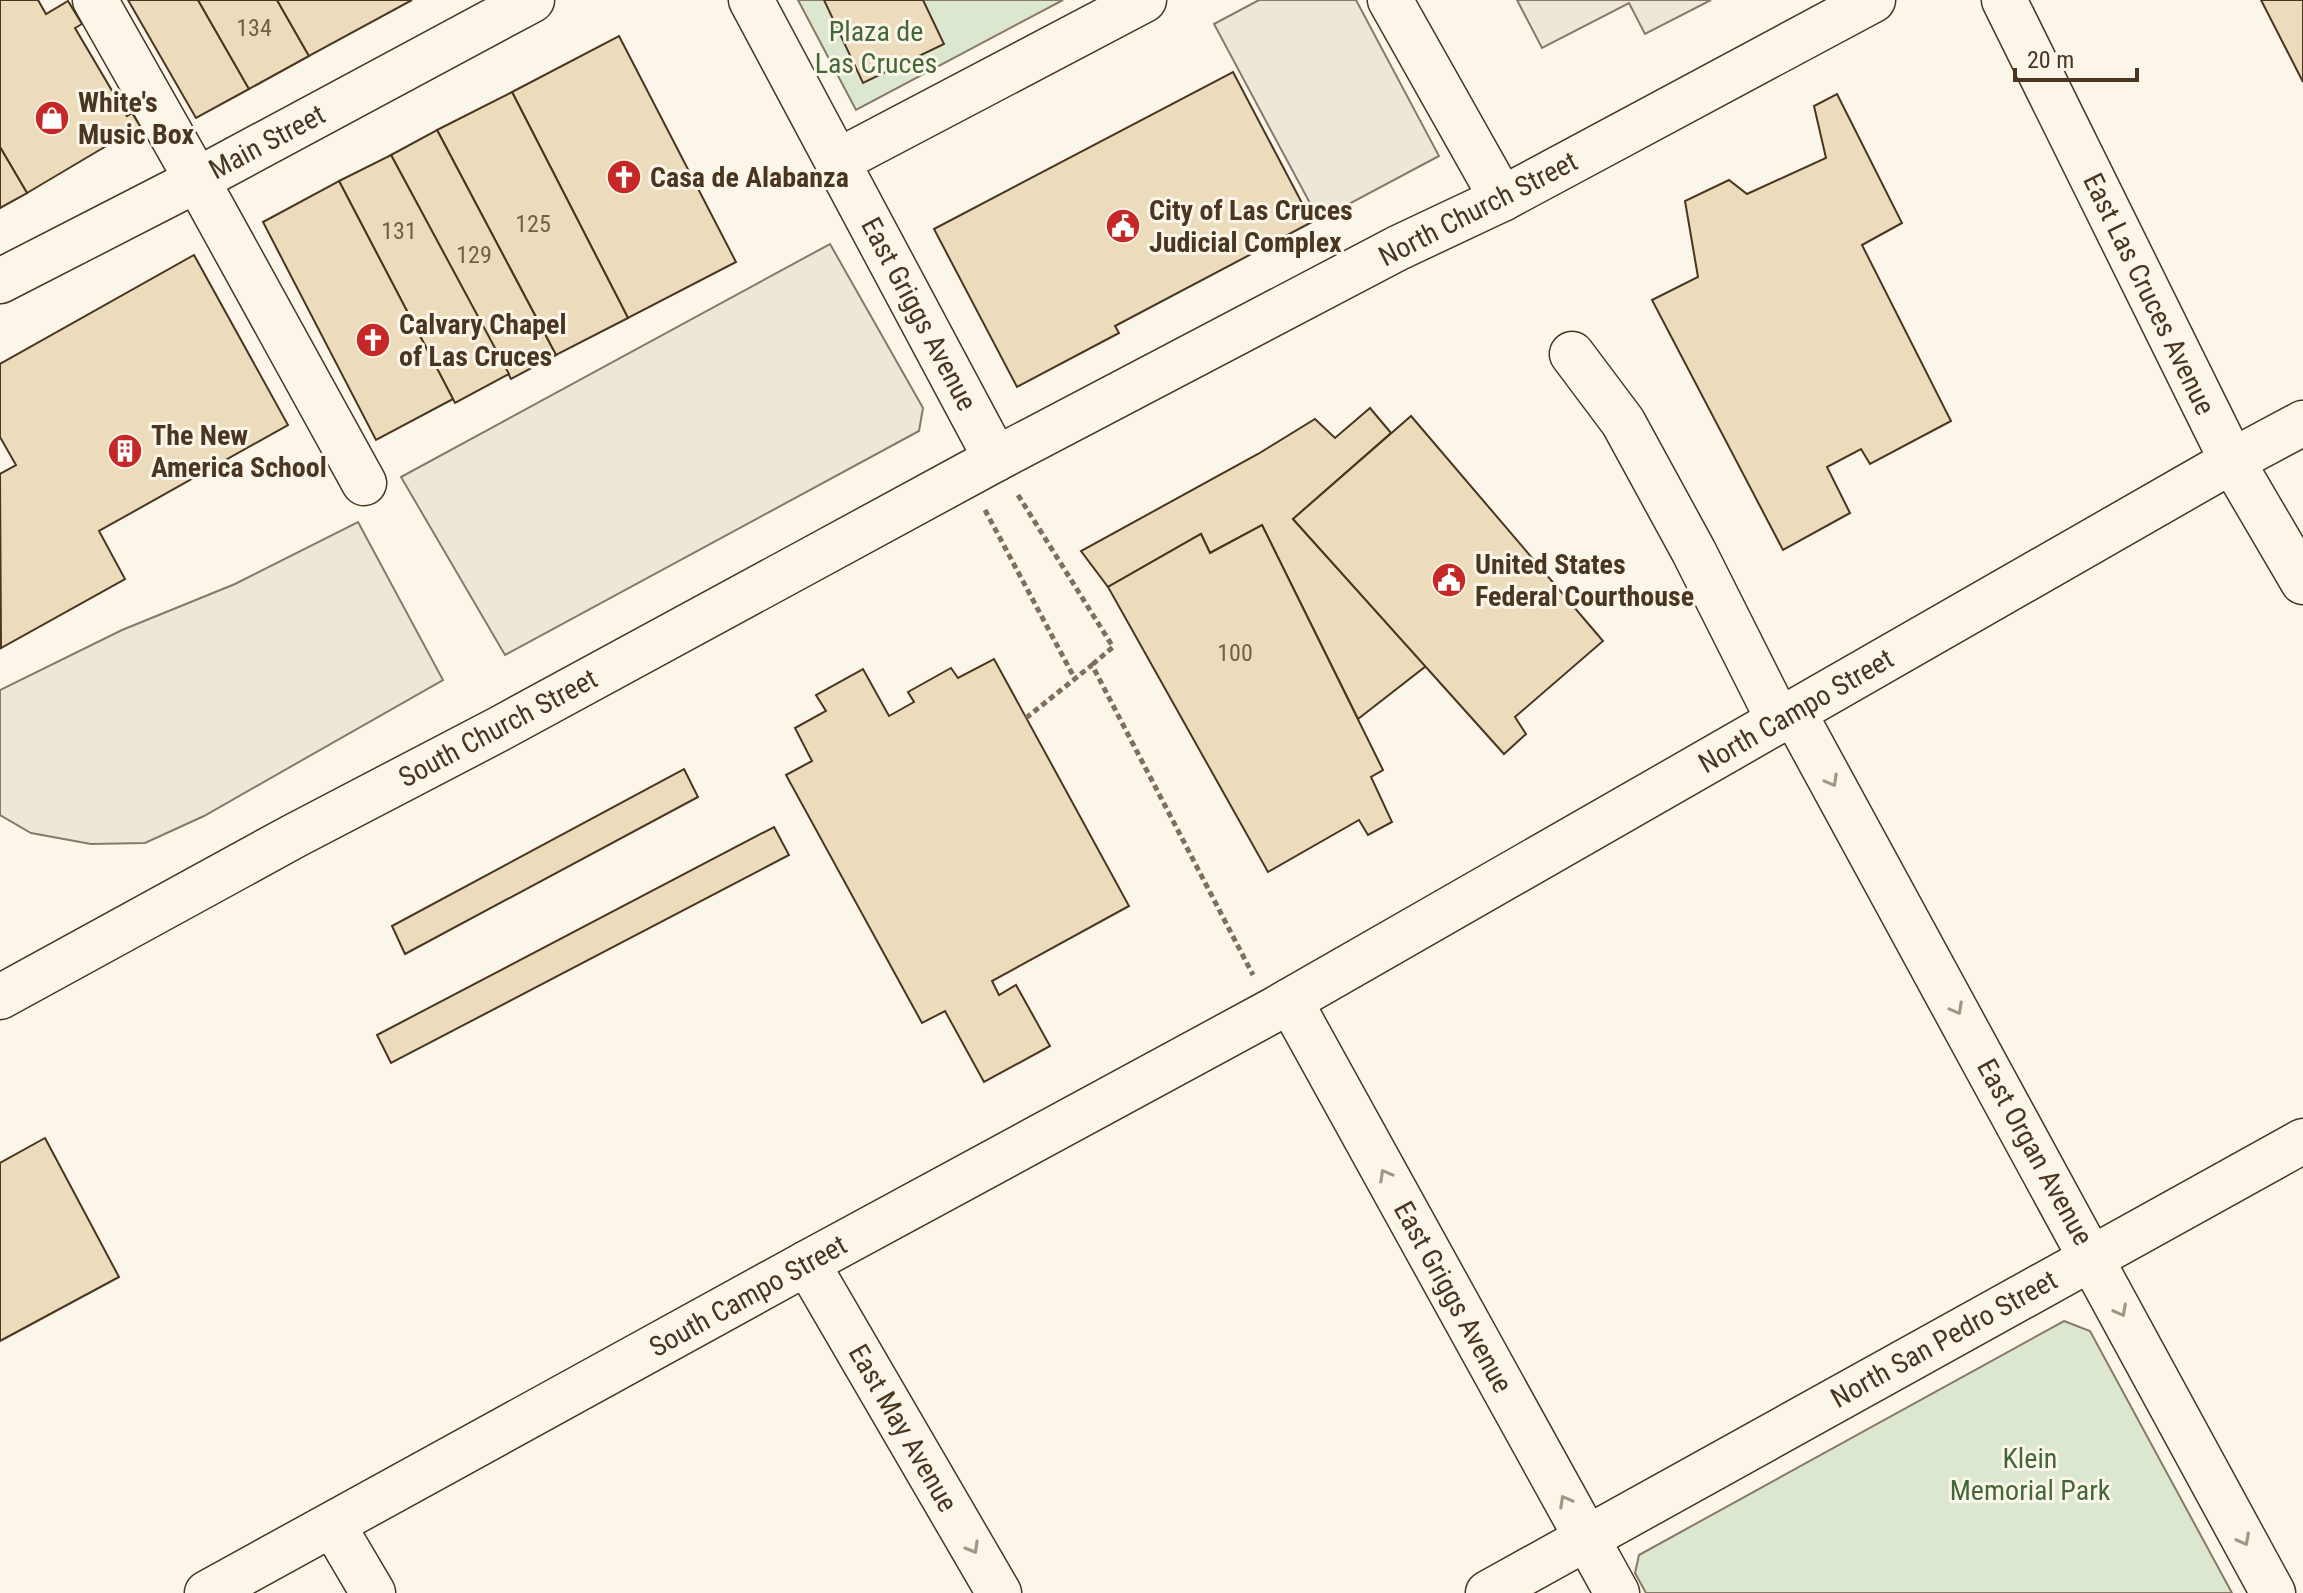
<svg xmlns="http://www.w3.org/2000/svg" width="2303" height="1593" viewBox="0 0 2303 1593" font-family="'Roboto Condensed',sans-serif">
<style>
.green{fill:#dce7d0;stroke:#887966;stroke-width:2}
.parking{fill:#ede7d9;stroke:#887966;stroke-width:2}
.building{fill:#ecdcbc;stroke:#4a3520;stroke-width:2}
.lines{fill:none;stroke-linecap:round;stroke-linejoin:round}
.minor-casing{stroke:#4a3520;stroke-width:47}
.path{stroke:#7f6f5c;stroke-width:5;stroke-dasharray:6 4;stroke-linecap:butt}
.minor{stroke:#fbf6e9;stroke-width:44}
.oneway{stroke:#a29684}
.labels{text-anchor:middle;dominant-baseline:central;stroke-width:6;stroke-linejoin:round;paint-order:stroke}
.number-label{font-size:24px;fill:#725f47}
.park-label{font-size:28px;fill:#436837;stroke:#fbf6e9}
.poi-label{font-size:28px;font-weight:bold;fill:#4a3520;stroke:#fbf6e9;text-anchor:start}
.street-label{font-size:28px;fill:#4a3520;stroke:#fbf6e9}
</style>
<rect width="100%" height="100%" fill="#fbf6e9"/>
<g class="green">
<path d="M798,0h265l-207,110z"/>
<path d="M2064,1321l26,10 142,262h-586l-11,-20 4,-18z"/>
</g>
<g class="parking">
<path d="M1259,0h97l83,156 -120,64 -105,-196z"/>
<path d="M1517,0h194l-66,34 -16,-31 -87,45z"/>
<path d="M830,244l93,164 -4,23 -414,224 -104,-178z"/>
<path d="M358,522l85,158 -239,136 -59,27 -54,1 -60,-11 -31,-18v-125l122,-60 113,-46z"/>
</g>
<g class="building">
<path d="M0,0h38l8,14 22,-13 14,23 -7,4 52,88 5,-3 8,13 -113,67 -27,-46z"/>
<path d="M128,0h70l51,89 -53,29z"/>
<path d="M198,0h79l32,56 -60,33z"/>
<path d="M277,0h135l-103,56z"/>
<path d="M824,0h99l21,44 -81,39z"/>
<path d="M2261,0h42v82z"/>
<path d="M619,36l117,226 -108,56 -116,-226z"/>
<path d="M1233,72l79,150 -197,104 4,7 -102,54 -83,-158z"/>
<path d="M512,92l116,226 -72,37 -119,-225z"/>
<path d="M1837,94l65,129 -40,22 89,176 -81,43 -9,-15 -34,18 23,46 -67,37 -131,-250 46,-23 -13,-76 44,-21 18,14 79,-36 -12,-52z"/>
<path d="M437,130l119,225 -45,24 -120,-224z"/>
<path d="M0,147l27,46 -27,15z"/>
<path d="M391,155l118,219 -54,29 -116,-222z"/>
<path d="M339,181l114,218 -77,41 -113,-218z"/>
<path d="M194,255l94,170 -189,106 26,48 -124,69 -1,-174 16,-9 -16,-28v-73z"/>
<path d="M1370,408l21,25 -98,86 133,147 -68,53 -96,-194 -52,28 -9,-19 -93,53 -27,-36 177,-97 57,-35 20,19z"/>
<path d="M1411,416l192,225 -88,76 11,17 -22,20 -211,-235z"/>
<path d="M1262,525l121,245 -12,7 21,45 -24,13 -9,-15 -91,52 -160,-285 93,-53 9,19z"/>
<path d="M994,659l135,247 -137,75 7,14 17,-10 34,61 -66,36 -39,-71 -23,12 -136,-248 26,-14 -17,-33 31,-17 -10,-16 47,-26 26,47 25,-14 -6,-10 43,-24 7,10z"/>
<path d="M684,769l14,28 -293,157 -13,-28z"/>
<path d="M774,827l15,28 -398,208 -14,-28z"/>
<path d="M45,1138l74,139 -119,64v-178z"/>
</g>
<g class="lines">
<g class="minor-casing">
<g id="minor">
<path d="M95,0l102,180 167,303"/>
<path d="M751,0l245,459"/>
<path d="M1390,0l112,199"/>
<path d="M2004,0l228,461 71,121"/>
<path d="M838,161l306,-161"/>
<path d="M0,281l197,-101 335,-180"/>
<path d="M1572,354l51,68 71,130 85,169"/>
<path d="M1794,713l479,880"/>
<path d="M0,997l294,-161 205,-107 497,-270 402,-211 104,-49 371,-199"/>
<path d="M1290,1001l327,592"/>
<path d="M807,1263l192,330"/>
<path d="M333,1525l40,68"/>
<path d="M207,1593l600,-330 465,-252 960,-550 71,-38"/>
<path d="M1488,1593l815,-452"/>
</g>
</g>
<g class="path">
<path d="M1018,495l95,152 -20,17"/>
<path d="M985,510l90,169"/>
<path d="M1026,718l66,-53 161,310"/>
</g>
<use href="#minor" class="minor"/>
</g>
<defs><path id="oneway-chevron" d="M-2-3.5L2.5 0L-2 3.5" fill="none" stroke-width="1.6" stroke-linecap="round" stroke-linejoin="round" transform="scale(2)"/></defs>
<g class="oneway">
<use href="#oneway-chevron" transform="translate(1832 781) rotate(61)"/>
<use href="#oneway-chevron" transform="translate(1957 1009) rotate(61)"/>
<use href="#oneway-chevron" transform="translate(1385 1175) rotate(-119)"/>
<use href="#oneway-chevron" transform="translate(2121 1311) rotate(62)"/>
<use href="#oneway-chevron" transform="translate(1565 1501) rotate(-119)"/>
<use href="#oneway-chevron" transform="translate(2244 1540) rotate(62)"/>
<use href="#oneway-chevron" transform="translate(973 1548) rotate(60)"/>
</g>
<defs>
<g id="shop-disc" transform="scale(1.8)"><circle r="9.5" fill="#c62828" stroke="#fbf6e9"/><path d="M-5-2.5h2.3a2.7 3.5 0 0 1 5.4 0H5L5.5 6h-11ZM-1.5-2.5h3a1.5 2.3 0 0 0-3 0Z" fill="#fff"/></g>
<g id="church-disc" transform="scale(1.8)"><circle r="9.5" fill="#c62828" stroke="#fbf6e9"/><path d="M-1.2-6h2.4v3.5h3.3v2.4h-3.3V6h-2.4V-.1h-3.3v-2.4h3.3Z" fill="#fff"/></g>
<g id="civic-disc" transform="scale(1.8)"><circle r="9.5" fill="#c62828" stroke="#fbf6e9"/><path d="M-.6-6.5H3V-4.5H.6V-3L4-1V1h2V6H-6V1h2V-1L-.6-3ZM-1.2 2.5V6h2.4V2.5Z" fill="#fff"/></g>
<g id="building-disc" transform="scale(1.8)"><circle r="9.5" fill="#c62828" stroke="#fbf6e9"/><path d="M-4-6H4V6H1V3H-1V6H-4ZM-2.5-4.3h1.7v1.8h-1.7ZM.8-4.3h1.7v1.8H.8ZM-2.5-1h1.7V.8h-1.7ZM.8-1h1.7V.8H.8Z" fill="#fff"/></g>
</defs>
<g fill-rule="evenodd">
<use href="#shop-disc" x="52" y="118"/>
<use href="#church-disc" x="624" y="177"/>
<use href="#civic-disc" x="1123" y="226"/>
<use href="#church-disc" x="373" y="340"/>
<use href="#building-disc" x="125" y="451"/>
<use href="#civic-disc" x="1449" y="580"/>
</g>
<g class="labels">
<g class="number-label">
<text x="254" y="28">134</text>
<text x="533" y="224">125</text>
<text x="399" y="231">131</text>
<text x="474" y="255">129</text>
<text x="1235" y="653">100</text>
</g>
<g class="park-label">
<text x="876" y="31">Plaza de<tspan x="876" dy="32">Las Cruces</tspan></text>
<text x="2030" y="1458">Klein<tspan x="2030" dy="32">Memorial Park</tspan></text>
</g>
<g class="poi-label">
<text x="78" y="102">White's<tspan x="78" dy="32">Music Box</tspan></text>
<text x="650" y="177">Casa de Alabanza</text>
<text x="1149" y="210">City of Las Cruces<tspan x="1149" dy="32">Judicial Complex</tspan></text>
<text x="399" y="324">Calvary Chapel<tspan x="399" dy="32">of Las Cruces</tspan></text>
<text x="151" y="435">The New<tspan x="151" dy="32">America School</tspan></text>
<text x="1475" y="564">United States<tspan x="1475" dy="32">Federal Courthouse</tspan></text>
</g>
<g class="street-label">
<text transform="translate(267 142) rotate(-28)">Main Street</text>
<text transform="translate(1478 209) rotate(-27)">North Church Street</text>
<text transform="translate(2149 294) rotate(64)">East Las Cruces Avenue</text>
<text transform="translate(919 314) rotate(62)">East Griggs Avenue</text>
<text transform="translate(1796 711) rotate(-30)">North Campo Street</text>
<text transform="translate(498 728) rotate(-28)">South Church Street</text>
<text transform="translate(2035 1152) rotate(61)">East Organ Avenue</text>
<text transform="translate(748 1296) rotate(-29)">South Campo Street</text>
<text transform="translate(1453 1297) rotate(61)">East Griggs Avenue</text>
<text transform="translate(1944 1339) rotate(-29)">North San Pedro Street</text>
<text transform="translate(903 1428) rotate(60)">East May Avenue</text>
</g>
</g>
<path d="M2015 68v12h122v-12" fill="none" stroke="#4a3520" stroke-width="4"/>
<text x="2027" y="68" font-size="24" fill="#4a3520" stroke="#fbf6e9" stroke-width="6" paint-order="stroke">20 m</text>
</svg>
